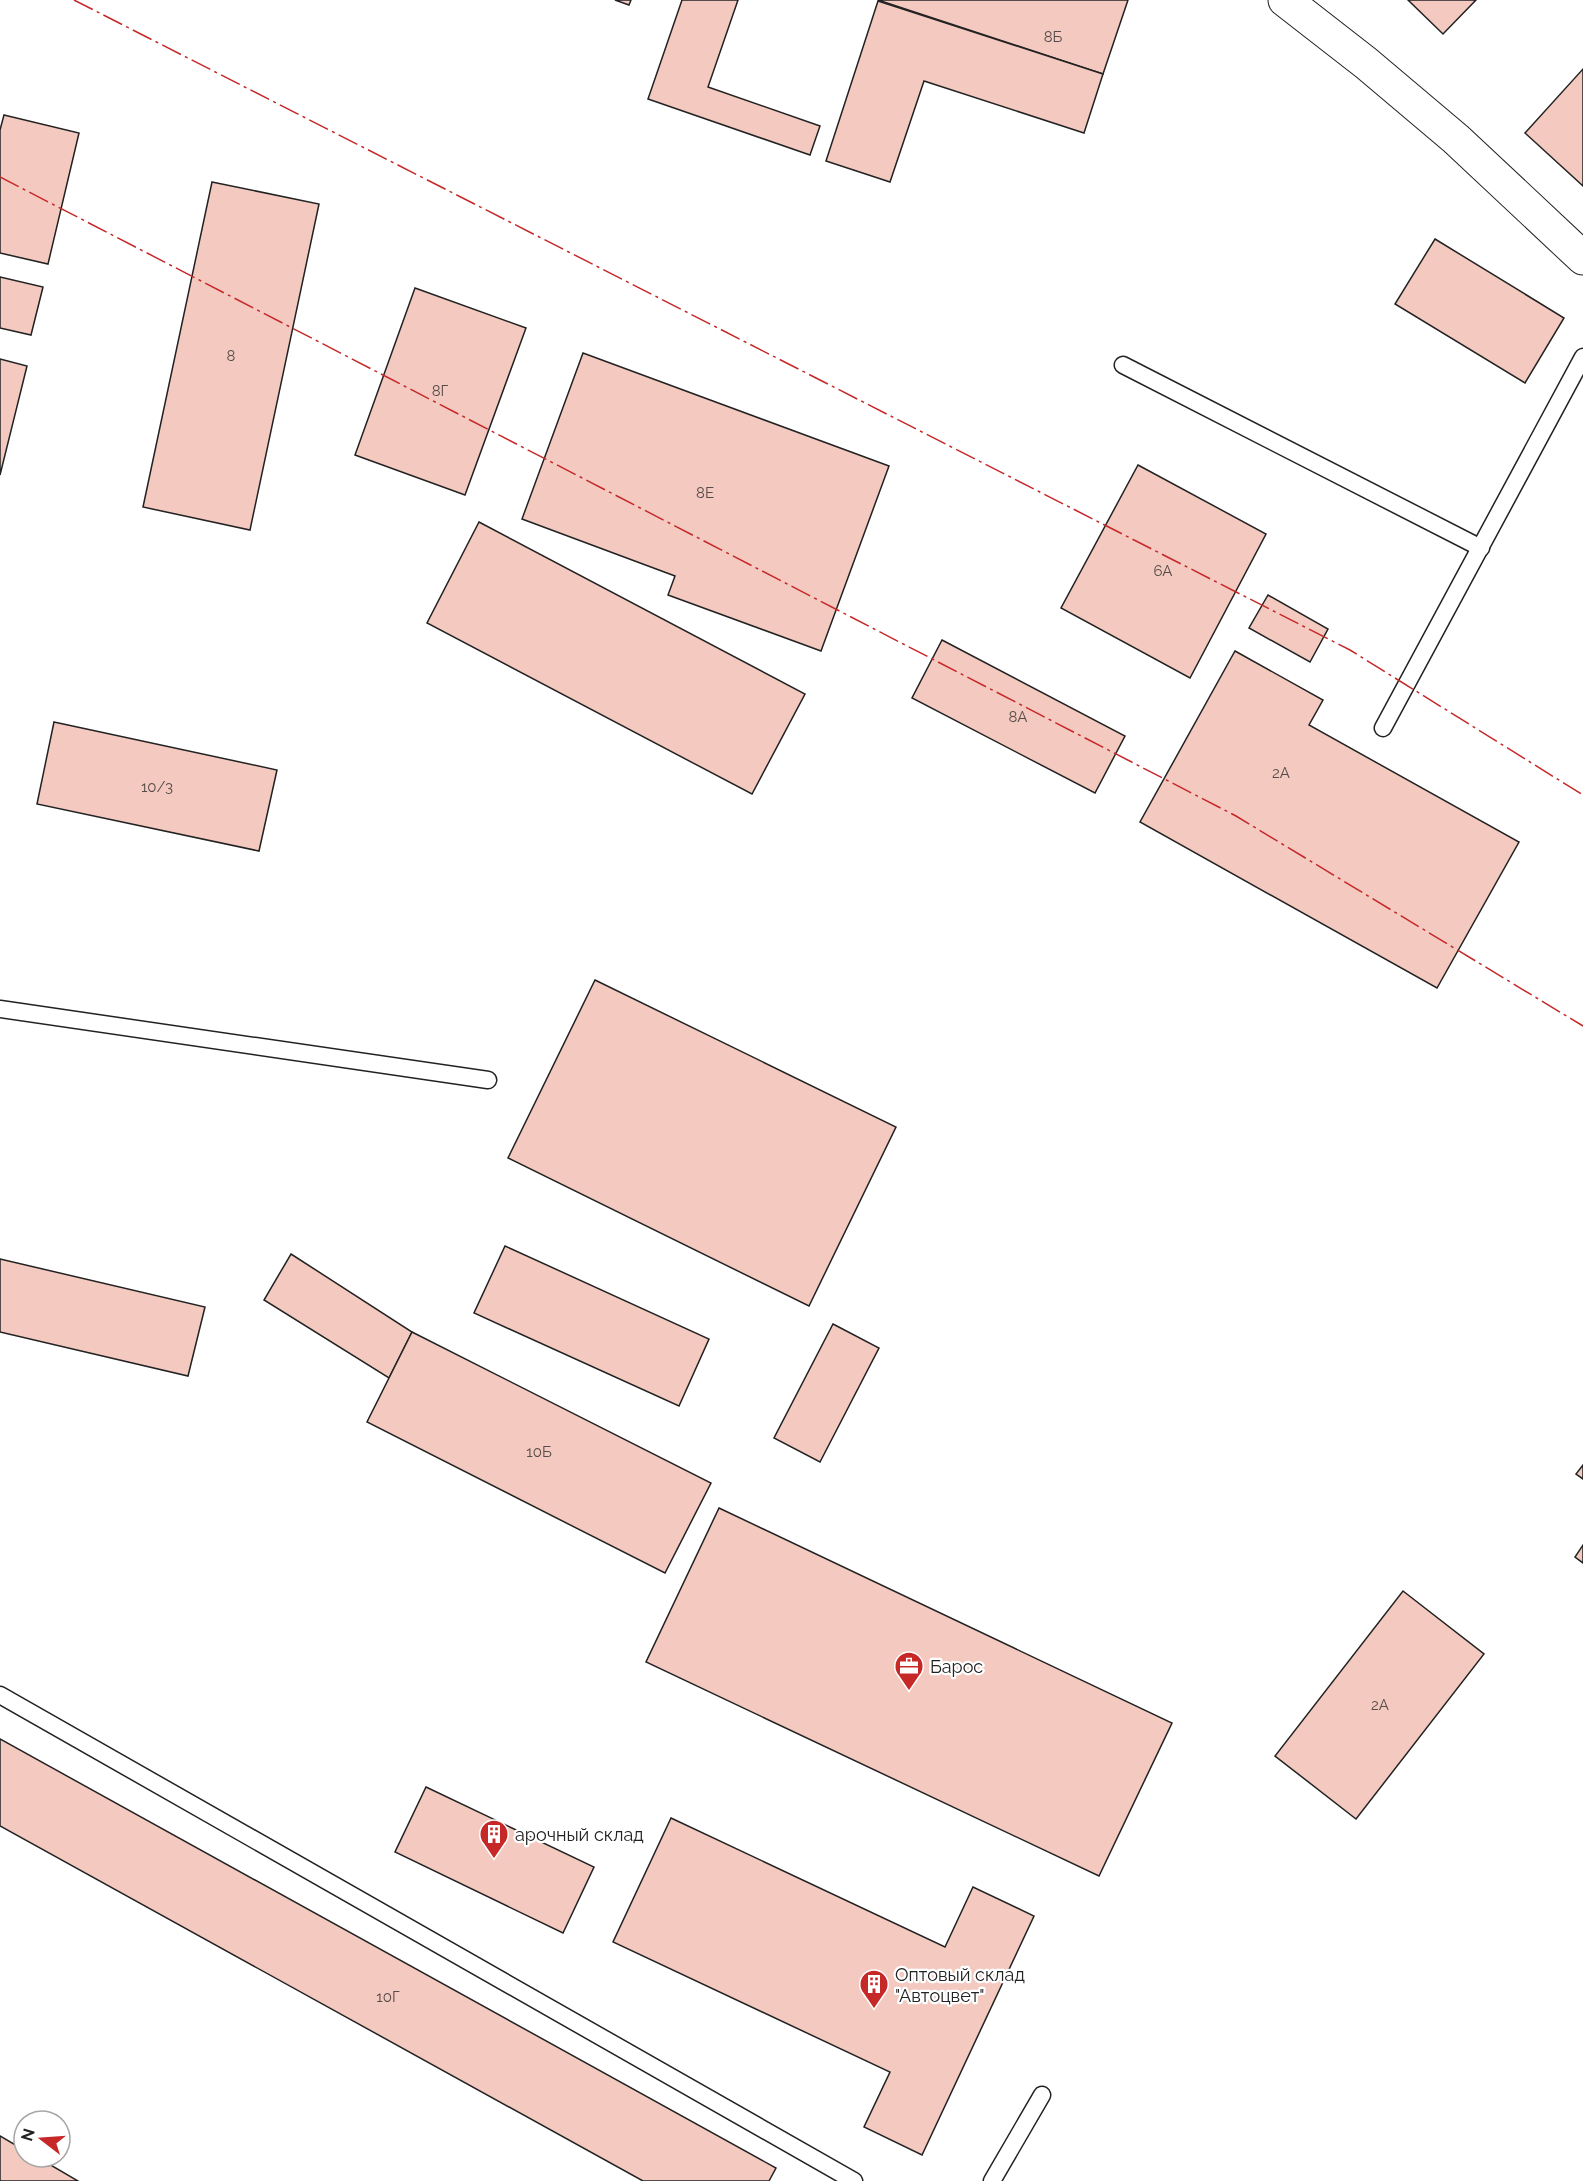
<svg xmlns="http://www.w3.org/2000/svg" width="1583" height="2181" viewBox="0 0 1583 2181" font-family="Raleway,sans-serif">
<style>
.building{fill:#f3c9c0;stroke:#222;stroke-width:1.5}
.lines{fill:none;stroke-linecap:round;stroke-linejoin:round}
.service-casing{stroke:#222;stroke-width:19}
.minor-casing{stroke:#222;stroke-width:35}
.service{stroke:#fff;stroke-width:16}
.minor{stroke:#fff;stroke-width:33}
.power{stroke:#c62828;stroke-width:1.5;stroke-dasharray:21 4.5 3 4.5;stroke-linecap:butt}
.labels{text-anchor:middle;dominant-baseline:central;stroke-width:4.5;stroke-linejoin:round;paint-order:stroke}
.number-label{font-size:15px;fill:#564c4a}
.poi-label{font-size:18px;fill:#222;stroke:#fff;text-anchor:start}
</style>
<rect width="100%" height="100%" fill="#fff"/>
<g class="building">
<path d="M615,0h16l-2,5z"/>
<path d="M682,0h56l-30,87 112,39 -10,29 -162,-56z"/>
<path d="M878,0h250l-25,74z"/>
<path d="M1408,0h68l-33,34z"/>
<path d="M878,1l225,73 -19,59 -160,-52 -34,101 -64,-21z"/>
<path d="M1583,69v117l-58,-53z"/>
<path d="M4,115l75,18 -31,131 -48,-11v-123z"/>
<path d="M212,182l107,22 -69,326 -107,-23z"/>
<path d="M1435,239l129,79 -39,65 -130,-79z"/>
<path d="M0,277l43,10 -12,48 -31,-7z"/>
<path d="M415,288l111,40 -61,167 -110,-40z"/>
<path d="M583,353l306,113 -68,185 -153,-56 7,-19 -153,-57z"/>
<path d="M0,359l27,7 -27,109z"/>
<path d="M1138,465l128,69 -76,144 -129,-70z"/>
<path d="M479,522l326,172 -53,100 -325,-171z"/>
<path d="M1268,595l60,34 -18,33 -61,-34z"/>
<path d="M942,640l183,96 -30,57 -183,-95z"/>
<path d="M1235,651l88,49 -14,25 210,117 -82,146 -297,-166z"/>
<path d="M54,722l223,48 -18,81 -222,-47z"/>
<path d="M595,980l301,147 -87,179 -301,-148z"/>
<path d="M505,1246l204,93 -30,67 -205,-93z"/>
<path d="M291,1254l121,78 -23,46 -125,-78z"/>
<path d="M0,1259l205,48 -17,69 -188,-44z"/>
<path d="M833,1324l46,24 -59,114 -46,-24z"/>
<path d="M412,1332l299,151 -46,90 -298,-151z"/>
<path d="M1583,1465v14l-7,-5z"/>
<path d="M719,1508l453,215 -73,153 -453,-214z"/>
<path d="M1583,1545v18l-8,-6z"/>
<path d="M1403,1591l81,63 -128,165 -81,-63z"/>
<path d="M0,1739l776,429 -7,13h-126l-643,-355z"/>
<path d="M426,1787l168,80 -31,66 -168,-81z"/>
<path d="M671,1818l274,129 28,-60 61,29 -112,239 -58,-28 26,-55 -277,-130z"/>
<path d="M0,2136l24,14v7h13l41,24h-78z"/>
</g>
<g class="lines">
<g class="service-casing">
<g id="service">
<path d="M1123,365l358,183"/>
<path d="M1383,728l200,-371"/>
<path d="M0,1009l488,71"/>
<path d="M0,1695l854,486"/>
<path d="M992,2181l50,-86"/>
</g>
</g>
<g class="minor-casing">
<path id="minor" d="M1285,0l81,63 90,76 127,119"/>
</g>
<use href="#service" class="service"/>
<use href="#minor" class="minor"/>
<g class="power">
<path d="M74,0l1276,650 233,145"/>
<path d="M0,177l1236,639 347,210"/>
</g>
</g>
<defs>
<g id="office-pin" transform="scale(1.5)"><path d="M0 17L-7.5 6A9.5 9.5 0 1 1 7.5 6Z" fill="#c62828" stroke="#fff"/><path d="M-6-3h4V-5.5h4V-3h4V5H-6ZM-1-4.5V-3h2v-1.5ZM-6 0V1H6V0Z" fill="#fff"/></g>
<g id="building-pin" transform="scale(1.5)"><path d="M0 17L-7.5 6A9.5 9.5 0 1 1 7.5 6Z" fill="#c62828" stroke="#fff"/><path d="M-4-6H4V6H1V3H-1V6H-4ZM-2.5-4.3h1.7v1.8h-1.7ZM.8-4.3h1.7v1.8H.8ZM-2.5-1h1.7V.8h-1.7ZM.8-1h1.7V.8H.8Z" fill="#fff"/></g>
</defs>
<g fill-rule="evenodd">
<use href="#office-pin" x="909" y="1666"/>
<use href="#building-pin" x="494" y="1834"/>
<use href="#building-pin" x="874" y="1984"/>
</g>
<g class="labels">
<g class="number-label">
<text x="1053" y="37">8Б</text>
<text x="231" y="356">8</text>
<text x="440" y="391">8Г</text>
<text x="705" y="493">8Е</text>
<text x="1163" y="571">6А</text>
<text x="1018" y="717">8А</text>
<text x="1281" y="773">2А</text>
<text x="157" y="787">10/3</text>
<text x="539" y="1452">10Б</text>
<text x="1380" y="1705">2А</text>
<text x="388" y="1997">10Г</text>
</g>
<g class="poi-label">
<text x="930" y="1666">Барос</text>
<text x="515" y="1834">арочный склад</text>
<text x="895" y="1974">Оптовый склад<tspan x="895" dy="21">"Автоцвет"</tspan></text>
</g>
</g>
<g transform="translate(42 2139) rotate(287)"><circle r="28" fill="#ffffff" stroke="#a7a7a7" stroke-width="1.5"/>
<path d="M0-4.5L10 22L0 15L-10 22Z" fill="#c62828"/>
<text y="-9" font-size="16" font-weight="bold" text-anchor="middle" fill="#222222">N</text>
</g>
</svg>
